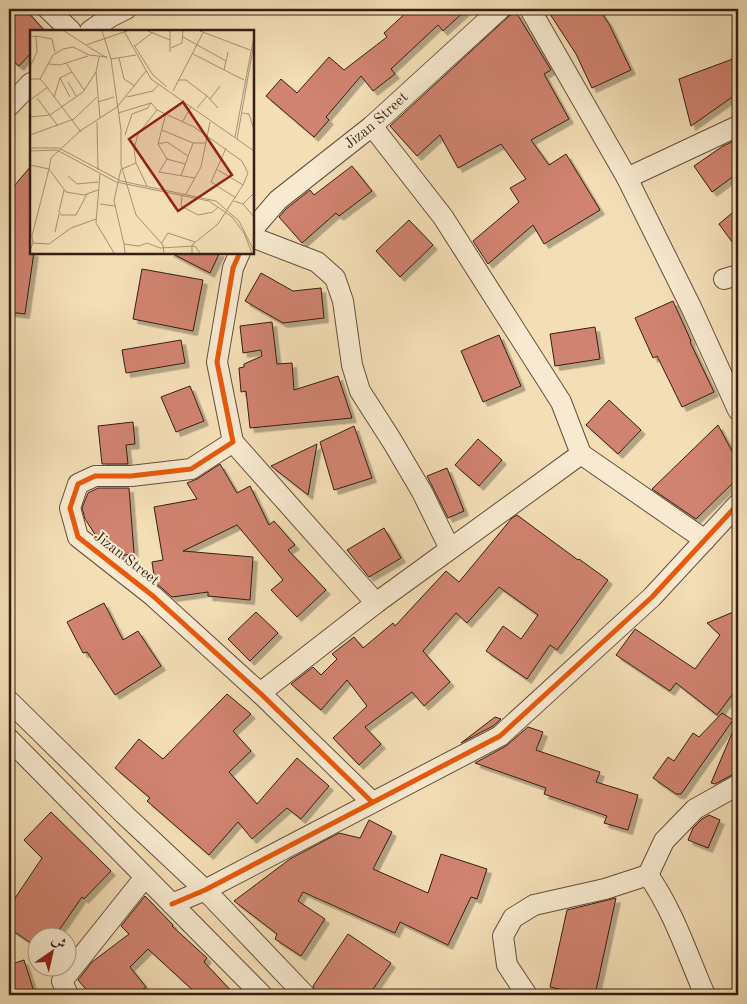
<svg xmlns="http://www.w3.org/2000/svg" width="747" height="1004" viewBox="0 0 747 1004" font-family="'Old Standard TT',Amiri,serif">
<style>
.building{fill:#d0836f;stroke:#351e15;filter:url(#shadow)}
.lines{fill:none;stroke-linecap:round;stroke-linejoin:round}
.minor-casing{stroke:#654e3d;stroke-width:22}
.minor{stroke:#f8ead0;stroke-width:20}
.cycleway-casing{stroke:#f8ead0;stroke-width:8}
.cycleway{stroke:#e8590c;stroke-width:5}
.labels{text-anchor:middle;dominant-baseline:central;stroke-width:4;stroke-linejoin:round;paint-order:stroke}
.street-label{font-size:15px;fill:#351e15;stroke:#f8ead0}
.inset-road{fill:none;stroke:#a89176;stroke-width:1}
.view{fill:#8f2418;fill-opacity:0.15;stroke:#8f2418;stroke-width:2.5}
.inset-edge{fill:none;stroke:#351e15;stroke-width:2.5}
</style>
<defs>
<filter id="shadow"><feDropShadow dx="4.5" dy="4.5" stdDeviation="0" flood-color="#0004"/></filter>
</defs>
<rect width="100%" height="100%" fill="#f4deb6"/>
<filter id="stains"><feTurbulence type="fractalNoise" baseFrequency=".004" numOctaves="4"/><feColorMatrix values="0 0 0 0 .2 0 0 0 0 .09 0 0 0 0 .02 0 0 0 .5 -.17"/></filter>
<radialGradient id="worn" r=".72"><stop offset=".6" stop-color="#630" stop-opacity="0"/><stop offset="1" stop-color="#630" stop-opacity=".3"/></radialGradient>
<g class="building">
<path d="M9,9h16l20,22h-14v22l-12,13 -10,-8z"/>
<path d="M410,9h57l-24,22 -5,-6 -47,44 4,5 -22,17 -12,-15 -35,41 3,3 -15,17 -48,-41 15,-17 16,14 32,-36 15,13 43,-33 -3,-4z"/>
<path d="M559,9h40l10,15 22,46 -39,18 -16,-34 -26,-40z"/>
<path d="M516,12l35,58 -7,4 25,45 -38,21 18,25 17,-11 34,56 -56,34 -11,-19 -45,39 -15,-23 46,-39 -9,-14 16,-9 -25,-35 -43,24 -18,-33 -23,21 -27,-30 119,-110z"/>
<path d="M738,57v36l-47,33 -12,-47z"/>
<path d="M738,139v34l-26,19 -18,-26 29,-20z"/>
<path d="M31,166v86h3l-9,62 -16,-2v-120z"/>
<path d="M352,166l20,25 -33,25 -3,-3 -34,30 -23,-26 7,-8 24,-19 4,5z"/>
<path d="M738,208v42l-19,-26z"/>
<path d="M409,220l24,25 -33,32 -24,-26z"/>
<path d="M169,252h51l-10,21z"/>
<path d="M142,269l61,11 -10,51 -60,-12z"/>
<path d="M261,273l32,18 28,-3 3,30 -41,5 -38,-22z"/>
<path d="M673,301l18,40 -1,1 24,50 -32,15 -25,-51 -4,2 -18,-40z"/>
<path d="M272,322l5,42 15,-1 2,27 44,-14 14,42 -102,10 -4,-37 -5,1 -2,-24 5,-1v-3l18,-8 -1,-6 -18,3 -3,-27z"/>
<path d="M595,327l5,32 -45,7 -5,-32z"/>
<path d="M499,335l22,51 -38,16 -22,-51z"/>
<path d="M181,340l4,23 -59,10 -4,-23z"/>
<path d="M190,386l14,35 -28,11 -15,-35z"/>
<path d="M609,400l32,30 -23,24 -32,-29z"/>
<path d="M133,422l2,22 -9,1 2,19h-26l-4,-38z"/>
<path d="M718,425l20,37v16l-42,41 -44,-30z"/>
<path d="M354,426l18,52 -38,12 -14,-48z"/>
<path d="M478,439l24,21 -23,26 -24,-21z"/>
<path d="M317,444l-9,51 -37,-29z"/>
<path d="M220,464l17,29 13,-7 19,39 5,-4 21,24 -7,5 38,40 -29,27 -26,-27 12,-10 -46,-55 -54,26 70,6 -3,43 -42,-4v-4l-36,5 -17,-15 -3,-20 11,-2 -9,-53 43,-8 -10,-16 10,-4z"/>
<path d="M447,468l17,43 -16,7 -21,-42z"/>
<path d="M98,488h31l5,65 -13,3 -25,-20 -11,-17 -3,-11 6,-15z"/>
<path d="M517,515l61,45 1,-1 29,21 -51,70 -7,-5 -23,34 -41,-28 17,-25 18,13 17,-24 -39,-28 -32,36 -11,-10 -33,38 27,31 -26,24 -12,-14 -47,35 16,17 -22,21 -26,-27 34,-32 -20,-26 -26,30 -30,-26 22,-17 8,8 16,-16 -5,-5 22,-17 9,11 30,-25 2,3 51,-55 13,11 53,-64z"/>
<path d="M384,528l17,30 -32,19 -22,-27z"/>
<path d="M104,603l19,37 15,-9 23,35 -46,29 -28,-43 -4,1 -16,-31z"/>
<path d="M738,610v77l-21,28 -41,-32 -6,8 -54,-36 19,-26 60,40 25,-34 -13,-12z"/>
<path d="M256,612l22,21 -28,28 -22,-22z"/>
<path d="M227,694l24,20 -18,17 18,20 -22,21 28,32 40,-46 32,28 -28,33 -14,-11 -35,31 -14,-17 -29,33 -62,-54 3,-3 -35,-30 24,-29 24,20z"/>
<path d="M722,713l11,7 -52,74h-5l-23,-16 15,-21 6,4 19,-28 6,4z"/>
<path d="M495,717l6,2 -8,7 -32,17z"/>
<path d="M738,719v54l-6,2 -17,9 -4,-1z"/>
<path d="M528,727l15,5 -7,18 64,22 -4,10 42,13 -10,35 -24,-7 3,-7 -63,-22 2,-6 -71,-25 31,-17z"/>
<path d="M51,812l60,59 -27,28 -2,-2 -27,39h-17v12l-29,-20v-21l33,-49 -18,-18z"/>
<path d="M709,815l11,5 -12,28 -20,-8 5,-12 9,-9z"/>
<path d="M369,820l23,12 -19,37 55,24 13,-39 46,15 -10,30 -6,-2 -23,48 -48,-23 -5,11 -92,-41 -5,9 27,18 -24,37 -26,-17 2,-5 -43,-33 56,-42 49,-26 21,5z"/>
<path d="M145,896l28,29 -1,1 35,32 -3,4 31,33h-37l-50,-46 -18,18 16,20 -10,8h-45l-13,-15 14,-18 37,-28 -8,-8z"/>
<path d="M616,898l-21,97h-9l-36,-8 17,-77z"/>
<path d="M348,934l43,29 -22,32h-52l-4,-9z"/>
<path d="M24,960l11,35h-26v-30z"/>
</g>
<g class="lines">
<g class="minor-casing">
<g id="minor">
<path d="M48,9l23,22"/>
<path d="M530,9l97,169 64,129 47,103"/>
<path d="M90,31l20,-14 16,-8"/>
<path d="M9,106l22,-23"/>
<path d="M372,126l71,91 118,185 20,52"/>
<path d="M627,178l111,-52"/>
<path id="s1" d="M252,230l26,-30 94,-74 128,-117"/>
<path d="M252,237l65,25 18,16 8,23 9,64 8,26 32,50 30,51 28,57"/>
<path d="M240,252l-7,16 -16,94 16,80 -42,27 -60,7h-36l-17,8 -8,24 8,29 75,59 107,97 112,109"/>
<path d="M724,279l14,-4"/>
<path d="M233,442l143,161"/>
<path d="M260,693l116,-90 205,-149 124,86"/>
<path d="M9,701l116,114 80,75 100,105"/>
<path d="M9,739l253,256"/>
<path d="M648,875c26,37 39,79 57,120"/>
<path d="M172,904l33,-14 295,-154 152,-139 86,-93"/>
<path d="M68,995l-6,-14 83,-104"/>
<path d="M527,995l-20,-30 -4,-29 10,-18 21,-13 71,-16 43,-14 16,-34 31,-32 43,-24"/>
</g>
</g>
<use href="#minor" class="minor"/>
<g class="cycleway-casing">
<g id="cycleway">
<path d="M240,252l-7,16 -16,94 16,80 -42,27 -60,7h-36l-17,8 -8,24 8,29 75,59 107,97 112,109"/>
<path d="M172,904l33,-14 295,-154 152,-139 86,-93"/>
</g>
</g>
<use href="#cycleway" class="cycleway"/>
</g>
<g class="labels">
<g class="street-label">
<text stroke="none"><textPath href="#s1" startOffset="166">Jizan Street</textPath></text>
<text transform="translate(126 559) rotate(38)">Jizan Street</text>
</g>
</g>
<g transform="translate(30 30)">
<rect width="224" height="224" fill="#f4deb6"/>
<path class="inset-road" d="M34,1l22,14 41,-14M72,1l9,28M94,1l27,48 103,72M118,1l22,9M170,1l50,19M6,6l16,3 3,13M0,7l6,-1 1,16 -7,15M153,7l43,24M104,15l19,30 14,12M57,16l20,12M105,16l18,-14M141,18l11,-5 1,-12M140,22v-21M163,24l51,26M106,25l-25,4 10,71v35l15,50 27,30 1,8M89,28l5,21 11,7M36,33l18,27M19,34l11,1 28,-9M194,40l4,-18M66,42l4,46M30,48l10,19M0,49h10l3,3 38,50M10,49l13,-24 10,-6 10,-2 16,8 18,2M149,50h7l21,16 -10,12M38,52l8,14M143,61l30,-58M177,66l11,12M24,67l6,-19 12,-6M97,67l26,-6 5,-6M7,68l21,28M180,69l10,-13M0,70l18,-13M68,72l16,-5M88,83l33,-10 6,7M136,83l-8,31 9,15 -8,13 36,6M212,83l7,1 5,16M0,87l20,-2 33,-23 13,-20 3,-15M153,91l8,-14M67,92l1,48M132,100l31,13M0,105l44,-16 23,-22M95,105l7,-21 16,-6 2,-5M205,107l19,-101M207,109l17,-96M128,114l9,-2 21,14M0,118h29l62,33 95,20 23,20 15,30M196,118l-15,34 25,16M0,121l27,-1 59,32 93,19 23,16 12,16 8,20M137,129l18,5M0,135l19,4 -17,67 1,7M91,139l-7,32 10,43M92,139l14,-6M70,144l-4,49 18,30M38,146l9,8 21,-2M151,146l12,-33h13M117,156l-11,-23 -2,-14 4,-15 19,-24 37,17 48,34 6,12 -5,12M34,160l-5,22 2,3h15l11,-21M68,160l-14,5 -18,-3 -17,-23 2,-11 29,-27 37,-24 29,-36M156,164l15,-27 9,-45M152,165l-1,11 17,9 15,-3 5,-5M204,171l9,3 11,13M70,174l15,2M213,174l11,-11M25,202l4,-18M131,214l7,-11 27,9M0,220l3,-7 16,1 22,-16 25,-9M95,223l-1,-9 15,2 8,-3 13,5 35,-2 5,7M162,223v-8l26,-21 25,-39 -25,-15"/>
<path class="view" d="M153,72l49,73 -54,36 -49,-72z"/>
<rect width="224" height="224" class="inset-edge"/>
</g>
<rect width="747" height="1004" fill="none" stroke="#f4deb6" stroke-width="30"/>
<rect x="10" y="10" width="727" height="984" fill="none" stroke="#351e15" stroke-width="2.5"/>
<rect x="15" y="15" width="717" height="974" fill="none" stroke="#351e15"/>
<g transform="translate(52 952) rotate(34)"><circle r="24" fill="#f8ead0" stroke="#aa9885"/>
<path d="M0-4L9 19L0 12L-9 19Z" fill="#8f2418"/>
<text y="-8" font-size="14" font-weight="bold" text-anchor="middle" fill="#351e15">ش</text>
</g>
<rect width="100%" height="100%" filter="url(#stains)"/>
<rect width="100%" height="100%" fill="url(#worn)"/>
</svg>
